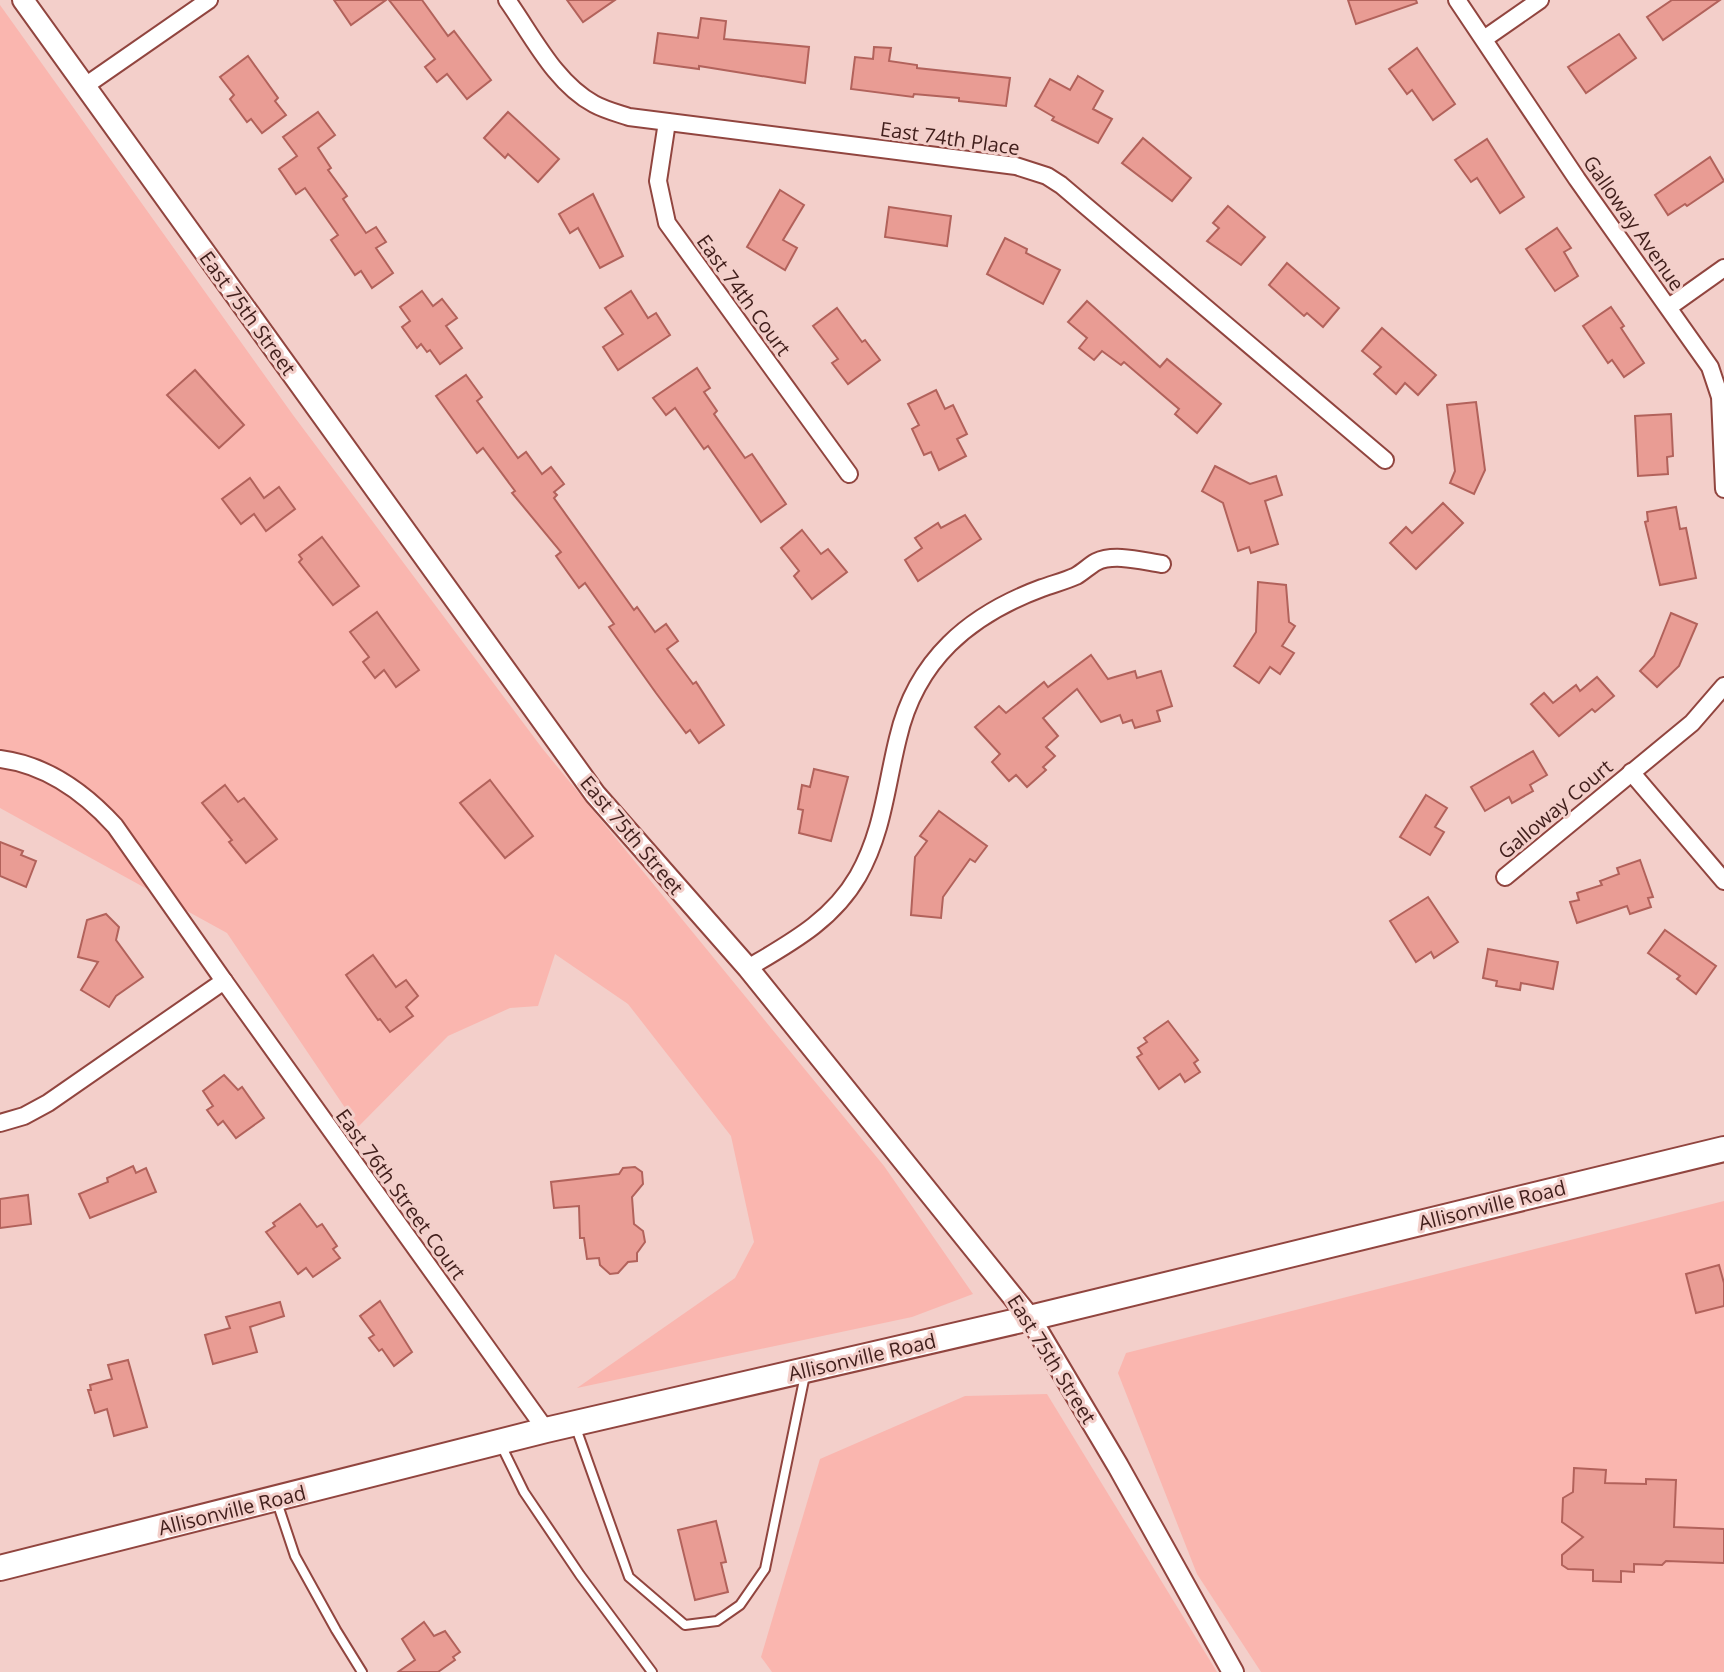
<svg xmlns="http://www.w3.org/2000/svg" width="1724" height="1672" viewBox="0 0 1724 1672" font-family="'Open Sans',sans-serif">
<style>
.green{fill:#fab6af}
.building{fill:#e99c94;stroke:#b2625b;stroke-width:2}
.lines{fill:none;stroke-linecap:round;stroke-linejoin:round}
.service-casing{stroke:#91453f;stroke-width:12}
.minor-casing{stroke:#91453f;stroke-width:20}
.tertiary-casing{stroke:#91453f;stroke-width:24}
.secondary-casing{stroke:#91453f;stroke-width:28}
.service{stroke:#fff;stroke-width:8}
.minor{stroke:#fff;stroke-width:16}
.tertiary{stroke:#fff;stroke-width:20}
.secondary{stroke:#fff;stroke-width:24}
.labels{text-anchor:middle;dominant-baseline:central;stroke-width:6;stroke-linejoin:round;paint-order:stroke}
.street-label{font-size:20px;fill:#42201d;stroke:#f3cfca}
</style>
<rect width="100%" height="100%" fill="#f3cfca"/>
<g class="green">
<path d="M0,5l293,410 249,333 342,418 89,128 -61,23 -335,71 158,-110 19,-36 -23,-106 -103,-132 -73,-50 -17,52 -28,2 -62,28 -90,91 -131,-194 -227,-125z"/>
<path d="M1724,1201v471h-463l-64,-98 -79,-201 8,-20z"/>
<path d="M1047,1394l170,278h-445l-11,-15 59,-198 145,-63z"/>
</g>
<g class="building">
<path d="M334,0h52l-35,25z"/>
<path d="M389,0h33l26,36 6,-5 37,49 -24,19 -20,-25 -10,8 -12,-15 10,-8z"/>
<path d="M567,0h48l-32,22z"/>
<path d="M1348,0h68l1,3 -61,21z"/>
<path d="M1672,0h48l-57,40 -16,-23z"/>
<path d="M701,18l25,3 -2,18 85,8 -4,36 -106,-17v3l-45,-6 4,-30 40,5z"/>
<path d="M1619,34l17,24 -50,35 -18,-26z"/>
<path d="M874,47l17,1 -2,13 28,4v3l93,10 -4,28 -47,-5v-3l-45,-4 -1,3 -62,-8 4,-32 18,2z"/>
<path d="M1417,48l38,56 -22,16 -21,-30 -5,4 -18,-25z"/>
<path d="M248,56l30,42 -3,3 11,14 -24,18 -11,-14 -4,3 -17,-23 4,-4 -14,-18z"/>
<path d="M1078,76l25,15 -10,18 19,10 -14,24 -46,-23 2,-3 -19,-11 15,-27 20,11z"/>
<path d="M318,112l17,23 -17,13 13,20 -3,2 19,26 -4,3 23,34 10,-6 10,15 -10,6 17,25 -21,15 -11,-17 -6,4 -24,-35 7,-5 -33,-47 -9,6 -17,-25 18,-13 -14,-19z"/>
<path d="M508,112l51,47 -21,23 -30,-28 -3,4 -21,-20z"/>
<path d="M1143,138l48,40 -19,23 -50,-38z"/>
<path d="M1487,139l37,58 -24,16 -23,-35 -6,4 -16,-22z"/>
<path d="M1710,157l14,24 -37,25 -2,-2 -17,11 -13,-20z"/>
<path d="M780,190l24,15 -21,35 14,8 -12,22 -38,-23z"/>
<path d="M593,194l30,62 -23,12 -22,-40 -8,5 -11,-19z"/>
<path d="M1228,206l37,31 -24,28 -34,-24 12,-13 -6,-5z"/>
<path d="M889,207l62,9 -4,30 -62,-9z"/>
<path d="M1557,228l14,20 -7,4 14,24 -23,15 -29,-42z"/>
<path d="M1005,238l22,11 -1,4 34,17 -17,34 -56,-30z"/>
<path d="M1287,263l52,45 -16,19 -16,-14 -3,3 -35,-31z"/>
<path d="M422,291l11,15 9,-7 15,19 -11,8 16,22 -22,16 -10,-14 -3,2 -6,-8 -4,4 -15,-21 8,-6 -10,-14z"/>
<path d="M631,291l17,27 8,-5 14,22 -52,35 -15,-23 20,-13 -18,-26z"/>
<path d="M1087,301l73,66 7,-8 54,45 -24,29 -22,-19 4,-5 -55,-47 -3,3 -19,-14 -8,9 -15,-12 8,-10 -19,-16z"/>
<path d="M1611,307l13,19 -3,2 23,35 -20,14 -12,-17 -4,3 -25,-37z"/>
<path d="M837,308l25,34 3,-2 15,20 -32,24 -16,-21 6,-4 -25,-33z"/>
<path d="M1382,328l54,47 -18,20 -13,-12 -9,11 -22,-20 7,-7 -19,-16z"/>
<path d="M697,368l13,20 -6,4 13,19 -3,3 31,44 7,-4 34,50 -25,18 -53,-76 -4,3 -29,-41 -9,7 -13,-17z"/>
<path d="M195,370l49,55 -25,23 -52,-53z"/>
<path d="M466,375l16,22 -5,4 41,57 8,-6 16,22 9,-7 13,17 -10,8 3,3 -3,3 80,112 3,-3 18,25 11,-8 12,17 -11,8 26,35 3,-2 28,43 -25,18 -9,-13 -4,3 -30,-40 -47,-66 5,-3 -29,-41 -6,5 -23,-32 5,-4 -49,-59 3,-2 -32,-43 -6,5 -41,-57z"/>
<path d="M936,390l9,19 8,-4 14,29 -10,5 9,17 -27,14 -8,-18 -7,3 -12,-26 7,-4 -11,-21z"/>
<path d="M1476,402l9,68 -11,24 -24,-11 5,-12 -8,-66z"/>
<path d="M1671,414l2,42 -6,1 1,17 -30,2 -3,-60z"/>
<path d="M1215,466l35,18 26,-8 6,19 -17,6 13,43 -27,9 -2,-6 -11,4 -15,-48 -21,-12z"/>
<path d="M250,478l14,20 15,-11 16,22 -29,22 -12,-17 -13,10 -19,-25z"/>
<path d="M1443,503l20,20 -47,46 -26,-26 16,-16 6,6z"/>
<path d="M1676,507l4,22 6,-1 10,50 -36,7 -15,-63 3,-1 -1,-9z"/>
<path d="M965,515l16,24 -63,42 -13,-21 17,-12 -7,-10 23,-15 3,5z"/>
<path d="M802,530l19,24 7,-5 19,23 -35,27 -18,-23 5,-5 -18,-23z"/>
<path d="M322,537l37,49 -26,19 -34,-43 3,-3 -3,-4z"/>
<path d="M1258,582l28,3 3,37 6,4 -13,20 12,7 -14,21 -10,-7 -11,16 -25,-17 22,-34z"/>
<path d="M377,612l42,58 -23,17 -12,-17 -9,8 -12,-16 6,-5 -19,-25z"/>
<path d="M1671,613l26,11 -18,42 -22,21 -17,-16 14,-15z"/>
<path d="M1091,655l17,24 27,-8 2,7 24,-7 11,35 -15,5 3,10 -25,7 -3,-8 -9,3 -3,-8 -19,7 -24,-33 -34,29 15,18 -12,11 9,9 -12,11 3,3 -19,17 -11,-12 -7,6 -17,-19 8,-8 -25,-27 24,-21 7,7 38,-31 4,5z"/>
<path d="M1597,677l17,19 -19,16 -3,-3 -33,27 -28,-32 13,-11 9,10 23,-18 4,6z"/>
<path d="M1533,751l14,24 -17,10 3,6 -21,12 -3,-6 -24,14 -14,-24z"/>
<path d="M814,769l34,8 -17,64 -32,-8 4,-23 -5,-1 4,-24 8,2z"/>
<path d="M490,780l43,56 -28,22 -45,-55z"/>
<path d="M225,785l13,17 6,-4 33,41 -31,24 -17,-21 3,-2 -30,-37z"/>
<path d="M1426,795l21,13 -12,19 9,5 -14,23 -30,-18z"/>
<path d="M939,811l48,35 -12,16 -5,-3 -27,38 -2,21 -30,-3 4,-58 12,-16 -7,-5z"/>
<path d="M0,842l23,9 -2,4 15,6 -10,26 -26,-11z"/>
<path d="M1640,860l13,37 -5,1 3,9 -21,7 -3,-8 -50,17 -7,-21 9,-2 -2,-7 25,-8 -2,-4 19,-7 -2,-6z"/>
<path d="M1428,897l30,45 -24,16 -3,-6 -15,10 -26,-41z"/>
<path d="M106,914l13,13 -3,13 27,37 -27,19 -7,11 -28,-17 17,-28 -20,-5 9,-37z"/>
<path d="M1665,930l51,36 -20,28 -19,-15 3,-3 -32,-23z"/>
<path d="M1488,949l70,13 -5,27 -32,-6 -1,7 -24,-4 1,-5 -14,-3z"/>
<path d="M373,955l23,32 10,-7 12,16 -12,11 7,9 -23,16 -10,-13 -2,1 -32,-45z"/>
<path d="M1168,1021l30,39 -4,3 6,9 -15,10 -5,-8 -21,15 -22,-32 5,-3 -4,-6 9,-6 -3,-4z"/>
<path d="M224,1075l14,15 4,-3 22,31 -28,20 -13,-17 -5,4 -11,-15 6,-4 -10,-15z"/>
<path d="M133,1166l3,7 10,-5 10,24 -66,26 -11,-24 29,-12 -1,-4z"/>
<path d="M635,1167l7,5 1,12 -11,13 2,27 9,7 2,11 -8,11v8l-9,1 -10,11 -8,1 -10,-9 -1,-7 -12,1 -3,-21h-4l-1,-32 -25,2 -3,-26 68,-8 4,-6z"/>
<path d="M28,1195l3,29 -31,4v-29z"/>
<path d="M300,1204l17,23 5,-3 15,22 -4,3 7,9 -27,19 -7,-9 -8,6 -32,-42 9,-6 -2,-3z"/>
<path d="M1719,1265l5,18v23l-28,7 -10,-39z"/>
<path d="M380,1301l32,51 -18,14 -12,-17 -3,2 -10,-13 5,-3 -14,-19z"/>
<path d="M280,1302l4,14 -34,11 7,25 -44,12 -8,-29 25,-7 -4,-11z"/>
<path d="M128,1360l19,67 -33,9 -7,-27 -12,4 -7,-23h3l-1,-5 22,-6 -4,-14z"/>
<path d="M1574,1468l32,2 -1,13 41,1v-5l30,1 -2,47 50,2v34l-58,-2 -4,4 -28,-1v8l-13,-1v11l-28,-1v-11l-25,-1 -6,-4v-10l21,-18 -21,-15 1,-24 10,-6z"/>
<path d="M716,1521l10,41 -5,1 7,29 -33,8 -17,-70z"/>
<path d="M424,1622l10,14 11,-5 15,21 -7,5 2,3 -17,12h-40l17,-12 -13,-21z"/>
</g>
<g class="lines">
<g class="service-casing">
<g id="service">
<path d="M576,1428l53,149 56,48 32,-4 23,-16 25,-36 40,-194"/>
<path d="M500,1443l24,49 56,83 72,97"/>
<path d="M277,1502l18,54 41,74 26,42"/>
</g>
</g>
<g class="minor-casing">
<g id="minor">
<path d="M507,0c25,35 48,83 87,104 11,6 23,9 35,13l387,49 31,10 14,9 324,275"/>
<path d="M1457,0l120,179 133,188 10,30 4,92"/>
<path d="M1484,39l56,-39"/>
<path d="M85,86l124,-86"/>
<path d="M667,122l-9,59 9,42 182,251"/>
<path d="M1669,307l55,-39"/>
<path d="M0,759c47,6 84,33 115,67l109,155 -176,122 -24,13 -24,7"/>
<path d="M1631,772l93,109"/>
<path d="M1505,877l187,-154 32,-37"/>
<path d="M748,968c42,-25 84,-47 110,-92 25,-44 28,-90 40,-138 18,-78 71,-123 144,-150 11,-4 23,-7 34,-12 7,-4 13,-10 20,-14 18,-9 46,-1 66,2"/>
<path d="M224,981l322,449"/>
</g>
</g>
<g class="tertiary-casing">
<path id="tertiary" d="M23,0l572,794 153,174 282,350 88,148 115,206"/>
</g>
<g class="secondary-casing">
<path id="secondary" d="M0,1568l546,-138 484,-112 694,-169"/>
</g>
<use href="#service" class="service"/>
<use href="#minor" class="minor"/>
<use href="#tertiary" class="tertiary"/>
<use href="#secondary" class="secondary"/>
</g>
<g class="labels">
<g class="street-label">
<text transform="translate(950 138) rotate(8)">East 74th Place</text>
<text transform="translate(1634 223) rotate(55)">Galloway Avenue</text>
<text transform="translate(744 295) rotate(54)">East 74th Court</text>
<text transform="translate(248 313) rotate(54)">East 75th Street</text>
<text transform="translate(1555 809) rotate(-40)">Galloway Court</text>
<text transform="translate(632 835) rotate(50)">East 75th Street</text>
<text transform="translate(401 1194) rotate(54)">East 76th Street Court</text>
<text transform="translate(1492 1205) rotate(-14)">Allisonville Road</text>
<text transform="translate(862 1357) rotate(-13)">Allisonville Road</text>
<text transform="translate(1052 1359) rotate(58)">East 75th Street</text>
<text transform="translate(232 1510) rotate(-14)">Allisonville Road</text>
</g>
</g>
</svg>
